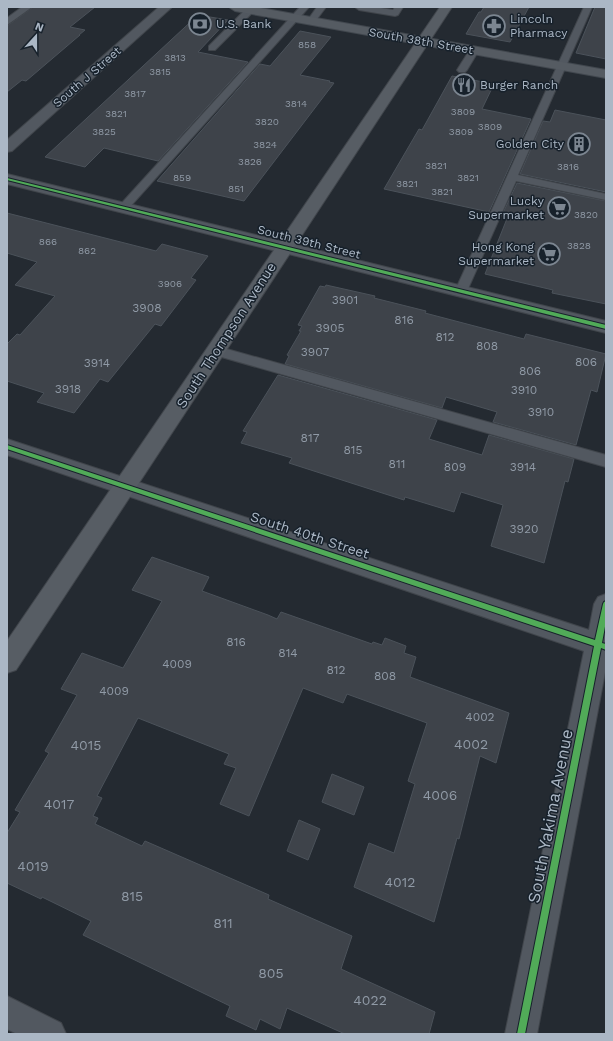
<svg xmlns="http://www.w3.org/2000/svg" width="613" height="1041" viewBox="0 0 613 1041" font-family="'Work Sans',sans-serif">
<style>
.building{fill:#3e434a;stroke:#4b525a}
.lines{fill:none;stroke-linecap:round;stroke-linejoin:round}
.service-casing{stroke:#40454b;stroke-width:2}
.minor-casing{stroke:#40454b;stroke-width:2}
.secondary-casing{stroke:#40454b;stroke-width:2}
.primary-casing{stroke:#41474e;stroke-width:2}
.service{fill:#525860;fill-rule:evenodd}
.minor{fill:#525860;fill-rule:evenodd}
.secondary{fill:#575d64;fill-rule:evenodd}
.primary{fill:#555b62;fill-rule:evenodd}
.cycleway-casing{stroke:#17212b;stroke-width:2}
.cycleway{fill:#51ab58;fill-rule:evenodd}
.labels{text-anchor:middle;dominant-baseline:central;stroke-width:3;stroke-linejoin:round;paint-order:stroke}
.far-number-label{font-size:10px;fill:#909aa6}
.far-poi-label{font-size:12px;fill:#abb7c5;stroke:#17212b;text-anchor:start}
.far-street-label{font-size:12px;fill:#abb7c5;stroke:#17212b}
.number-label{font-size:12px;fill:#909aa6}
.street-label{font-size:14px;fill:#abb7c5;stroke:#17212b}
.near-number-label{font-size:14px;fill:#909aa6}
.near-street-label{font-size:17px;fill:#abb7c5;stroke:#17212b}
</style>
<rect width="100%" height="100%" fill="#242a31"/>
<g class="building">
<path d="M33,7h62l-25,20 15,3 -6,5h1l-54,46 -4,-1 -15,12v-66z"/>
<path d="M484,7h45l-19,35 -44,-8 13,-22h2z"/>
<path d="M595,7h11v52l-30,-6z"/>
<path d="M198,15l30,5 -30,32 50,10 -90,99 -54,-13 -19,19 -40,-10z"/>
<path d="M300,31l31,6 -31,38 30,6 -1,1 5,1 -90,118 -87,-20 103,-117 10,2z"/>
<path d="M452,76l42,8 -12,25 49,10 -42,93 -105,-23 35,-60 3,1z"/>
<path d="M555,110l51,10v72l-86,-18 23,-53 7,1z"/>
<path d="M517,183l89,18v103l-54,-11 1,-3 -68,-16 23,-58 -6,-1z"/>
<path d="M7,213l149,38 6,-7 46,12 -17,22 5,2 -35,46 -6,-2 -47,58 -8,-3 -26,34 -37,-11 7,-9 -37,-12v-37l10,-10 3,1 35,-39 -40,-11 22,-23 -30,-9z"/>
<path d="M326,285l49,11 -1,2 52,13 -1,2 99,26 2,-5 80,20 -9,38 -6,-2 -15,55 -83,-23 4,-10 -51,-15 -4,11 -157,-44 4,-8 -2,-1 14,-24h-2l3,-5 -4,-1 22,-39 5,1z"/>
<path d="M278,375l159,45 -8,19 53,16 7,-20 85,24 -6,23 -3,-1 -21,82 -53,-17 12,-41 -42,-13 -7,20 -49,-15 -1,3 -115,-37 3,-5 -51,-15 6,-11 -4,-1z"/>
<path d="M152,557l57,20 -7,14 66,24 9,4 4,-7 91,32 1,-2 9,3 3,-7 21,8 -2,7 12,4 -6,20 99,36 -13,50 -16,-7 -21,83 -2,-1 -23,84 -80,-35 15,-44 25,10 21,-69 -7,-3 19,-58 -80,-29 -4,9 -40,-15 -54,128 -29,-12 16,-36 -12,-4 5,-10 -91,-36 -41,78 5,2 -9,18 5,2 -3,6 47,22 3,-5 124,54 -1,4 84,37 -11,33 94,43 -6,22h-84l-58,-26 -7,21 -20,-10 -4,11 -30,-14 4,-10 -147,-71 8,-14 -49,-24 -1,2 -34,-16v-50l13,-21 -5,-2 34,-57 -4,-2 32,-56 -16,-6 21,-36 41,15 39,-67 -30,-11z"/>
<path d="M332,774l32,13 -10,28 -32,-13z"/>
<path d="M299,820l21,9 -12,31 -21,-9z"/>
</g>
<g class="lines">
<g class="service-casing">
<g id="service">
<path d="M22,7h10l-25,18v-7z"/>
<path d="M250,7l4,3 -1,2 -38,38h-6v-4l38,-38z"/>
<path d="M300,7h9l-181,202h-8l-2,-2 2,-2z"/>
<path d="M317,7h9l-12,16h-6l-1,-2z"/>
<path d="M355,7h20l18,3 2,-3h8l-5,8 -3,1 -36,-6z"/>
<path d="M584,7h8l-74,168 88,19v6l-90,-19 -49,110 -2,3h-8l-2,-3z"/>
<path d="M474,47l5,3 -12,20 -2,2h-6l-2,-2 14,-22z"/>
<path d="M216,346l390,109v12l-395,-113 -2,-3 2,-3z"/>
</g>
</g>
<g class="minor-casing">
<g id="minor">
<path d="M159,7h13l-160,144 -5,1v-12z"/>
<path d="M7,174l599,147v12l-599,-149z"/>
<path d="M7,439l582,191 5,-26 4,-7 8,-3v73l-69,367h-32l79,-383 -577,-196z"/>
<path d="M7,996l54,27 5,11h-49l-10,-5z"/>
</g>
</g>
<g class="secondary-casing">
<path id="secondary" d="M440,7h12l-436,663 -9,3v-32z"/>
</g>
<g class="primary-casing">
<path id="primary" d="M229,7h26l351,63v8l-371,-67z"/>
</g>
<use href="#service" class="service"/>
<use href="#minor" class="minor"/>
<use href="#secondary" class="secondary"/>
<use href="#primary" class="primary"/>
<g class="cycleway-casing">
<g id="cycleway">
<path d="M7,178l599,147v4l-599,-149z"/>
<path d="M7,445l588,195 8,-36 1,-2 2,-1v20l-4,22 4,1v6l-5,-2 -76,386h-8l77,-388 -587,-197z"/>
</g>
</g>
<use href="#cycleway" class="cycleway"/>
</g>
<defs>
<g id="bank-ring" transform="scale(1.15)"><circle r="9.5" fill="#17212b" stroke="#7c8691" stroke-width="1.5"/><path d="M-6-4H6V4H-6ZM0-2.3a2.3 2.3 0 1 0 0 4.6a2.3 2.3 0 1 0 0-4.6Z" fill="#7c8691"/></g>
<g id="pharmacy-ring" transform="scale(1.15)"><circle r="9.5" fill="#17212b" stroke="#7c8691" stroke-width="1.5"/><path d="M-2-6h4v4h4v4h-4v4h-4v-4h-4v-4h4Z" fill="#7c8691"/></g>
<g id="restaurant-ring" transform="scale(1.15)"><circle r="9.5" fill="#17212b" stroke="#7c8691" stroke-width="1.5"/><path d="M-5-6h1v4h1v-4h1v4h1v-4h1v5L-1.5 .5V6h-2V.5L-5-1ZM5-6V6H3V1.5H1.5Q1.5-4 5-6Z" fill="#7c8691"/></g>
<g id="building-ring" transform="scale(1.15)"><circle r="9.5" fill="#17212b" stroke="#7c8691" stroke-width="1.5"/><path d="M-4-6H4V6H1V3H-1V6H-4ZM-2.5-4.3h1.7v1.8h-1.7ZM.8-4.3h1.7v1.8H.8ZM-2.5-1h1.7V.8h-1.7ZM.8-1h1.7V.8H.8Z" fill="#7c8691"/></g>
<g id="supermarket-ring" transform="scale(1.15)"><circle r="9.5" fill="#17212b" stroke="#7c8691" stroke-width="1.5"/><path d="M-6-5.5h2.5l.6 2H6L4.5 2H-2.5L-4.4-4H-6ZM-1.5 3.2a1.3 1.3 0 1 0 .1 0ZM3 3.2a1.3 1.3 0 1 0 .1 0Z" fill="#7c8691"/></g>
</defs>
<g fill-rule="evenodd">
<use href="#bank-ring" x="200" y="24"/>
<use href="#pharmacy-ring" x="494" y="26"/>
<use href="#restaurant-ring" x="464" y="85"/>
<use href="#building-ring" x="579" y="144"/>
<use href="#supermarket-ring" x="559" y="208"/>
<use href="#supermarket-ring" x="549" y="254"/>
</g>
<g class="labels">
<g class="far-number-label">
<text x="307" y="44">858</text>
<text x="175" y="57">3813</text>
<text x="160" y="71">3815</text>
<text x="135" y="93">3817</text>
<text x="296" y="103">3814</text>
<text x="463" y="111">3809</text>
<text x="116" y="113">3821</text>
<text x="267" y="121">3820</text>
<text x="490" y="126">3809</text>
<text x="104" y="131">3825</text>
<text x="461" y="131">3809</text>
<text x="265" y="144">3824</text>
<text x="250" y="161">3826</text>
<text x="436" y="165">3821</text>
<text x="568" y="166">3816</text>
<text x="182" y="177">859</text>
<text x="468" y="177">3821</text>
<text x="407" y="183">3821</text>
<text x="236" y="188">851</text>
<text x="442" y="191">3821</text>
<text x="586" y="214">3820</text>
<text x="48" y="241">866</text>
<text x="579" y="245">3828</text>
<text x="87" y="250">862</text>
<text x="170" y="283">3906</text>
</g>
<g class="far-poi-label">
<text x="510" y="19">Lincoln<tspan x="510" dy="14">Pharmacy</tspan></text>
<text x="216" y="24">U.S. Bank</text>
<text x="480" y="85">Burger Ranch</text>
<text x="564" y="144" text-anchor="end">Golden City</text>
<text x="544" y="201" text-anchor="end">Lucky<tspan x="544" dy="14">Supermarket</tspan></text>
<text x="534" y="247" text-anchor="end">Hong Kong<tspan x="534" dy="14">Supermarket</tspan></text>
</g>
<g class="far-street-label">
<text transform="translate(421 41) rotate(10)">South 38th Street</text>
<text transform="translate(87 77) rotate(-41)">South J Street</text>
<text transform="translate(309 242) rotate(14)">South 39th Street</text>
</g>
<g class="number-label">
<text x="345" y="300">3901</text>
<text x="147" y="308">3908</text>
<text x="404" y="320">816</text>
<text x="330" y="328">3905</text>
<text x="445" y="337">812</text>
<text x="487" y="346">808</text>
<text x="315" y="352">3907</text>
<text x="586" y="362">806</text>
<text x="97" y="363">3914</text>
<text x="530" y="371">806</text>
<text x="68" y="389">3918</text>
<text x="524" y="390">3910</text>
<text x="541" y="412">3910</text>
<text x="310" y="438">817</text>
<text x="353" y="450">815</text>
<text x="397" y="464">811</text>
<text x="455" y="467">809</text>
<text x="523" y="467">3914</text>
<text x="524" y="529">3920</text>
<text x="236" y="642">816</text>
<text x="288" y="653">814</text>
<text x="177" y="664">4009</text>
<text x="336" y="670">812</text>
<text x="385" y="676">808</text>
<text x="114" y="691">4009</text>
<text x="480" y="717">4002</text>
</g>
<g class="street-label">
<text transform="translate(226 335) rotate(-57)">South Thompson Avenue</text>
<text transform="translate(310 535) rotate(18)">South 40th Street</text>
</g>
<g class="near-number-label">
<text x="471" y="744">4002</text>
<text x="86" y="745">4015</text>
<text x="440" y="795">4006</text>
<text x="59" y="804">4017</text>
<text x="33" y="866">4019</text>
<text x="400" y="882">4012</text>
<text x="132" y="896">815</text>
<text x="223" y="923">811</text>
<text x="271" y="973">805</text>
<text x="370" y="1000">4022</text>
</g>
<g class="near-street-label">
<text transform="translate(550 816) rotate(-79)">South Yakima Avenue</text>
</g>
</g>
<rect width="613" height="1041" fill="none" stroke="#abb7c5" stroke-width="16"/>
<g transform="translate(36 36) rotate(21)" stroke="#17212b" stroke-width="3" paint-order="stroke">
<path d="M0-3L7 15L0 10L-7 15Z" fill="#abb7c5"/>
<text y="-6" font-size="11" font-weight="bold" text-anchor="middle" fill="#abb7c5">N</text>
</g>
</svg>
